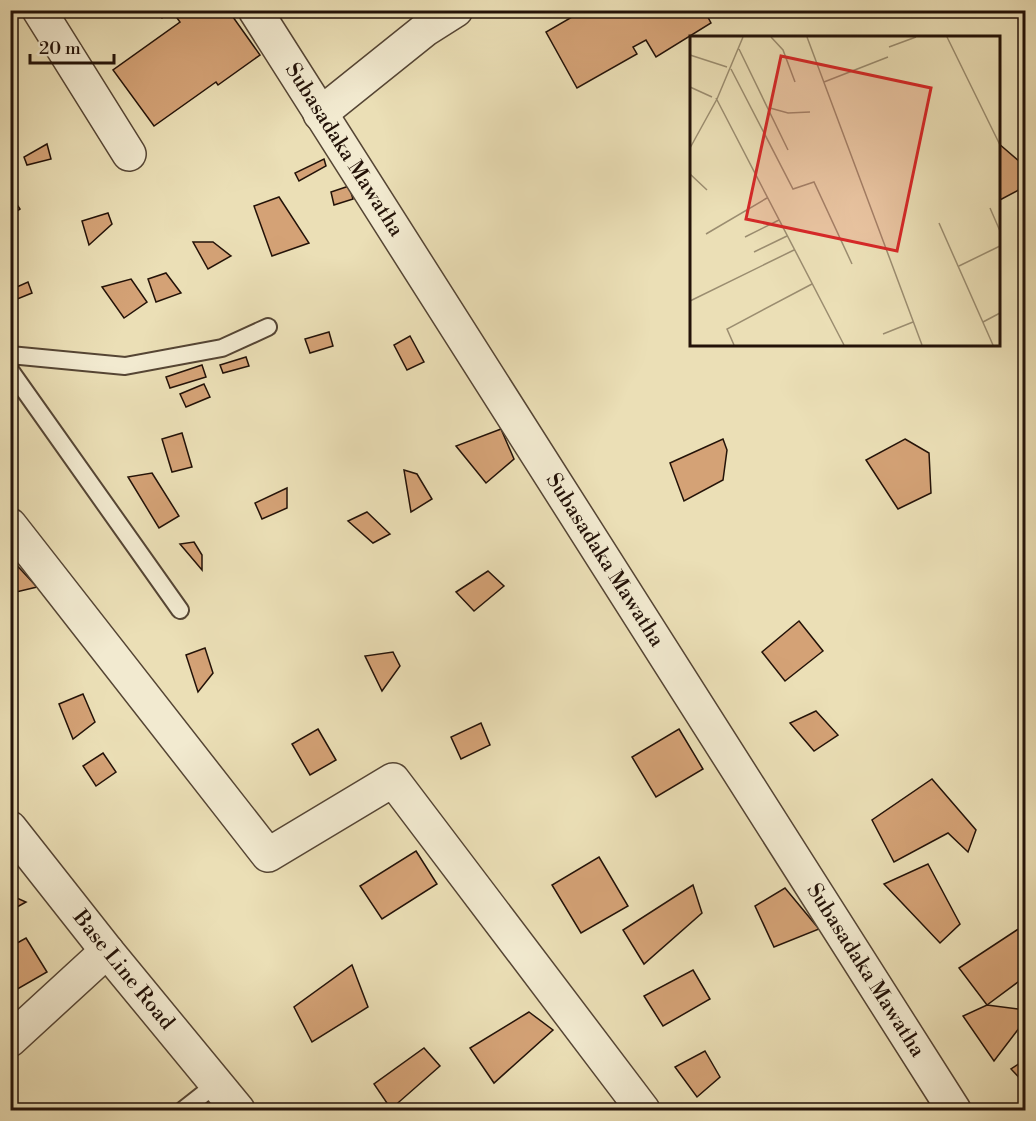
<svg xmlns="http://www.w3.org/2000/svg" width="1036" height="1121" viewBox="0 0 1036 1121" font-family="'Libre Bodoni',serif">
<style>
.building{fill:#d4a276;stroke:#231208;stroke-width:1.5}
.lines{fill:none;stroke-linecap:round;stroke-linejoin:round}
.service-casing{stroke:#554534;stroke-width:20}
.minor-casing{stroke:#554534;stroke-width:36}
.service{stroke:#f2ead0;stroke-width:16}
.minor{stroke:#f2ead0;stroke-width:33}
.labels{text-anchor:middle;dominant-baseline:central;stroke-width:6;stroke-linejoin:round;paint-order:stroke}
.street-label{font-size:21px;fill:#231208;stroke:#f2ead0}
.inset-road{fill:none;stroke:#9b8d70;stroke-width:1.5}
.view{fill:#d62828;fill-opacity:0.15;stroke:#d62828;stroke-width:3}
.inset-edge{fill:none;stroke:#231208;stroke-width:3}
</style>
<rect width="100%" height="100%" fill="#ebdfb6"/>
<filter id="stains"><feTurbulence type="fractalNoise" baseFrequency=".00333" numOctaves="4"/><feColorMatrix values="0 0 0 0 .2 0 0 0 0 .09 0 0 0 0 .02 0 0 0 .5 -.17"/></filter>
<radialGradient id="worn" r=".72"><stop offset=".6" stop-color="#630" stop-opacity="0"/><stop offset="1" stop-color="#630" stop-opacity=".3"/></radialGradient>
<g class="building">
<path d="M119,10h14l-10,7z"/>
<path d="M157,10h71l32,45 -42,30 -2,-3 -62,44 -41,-56 67,-48 -8,-11 -10,7z"/>
<path d="M584,10h120l7,13 -55,34 -10,-17 -13,7 4,7 -60,34 -31,-56z"/>
<path d="M998,143l28,24v19l-28,15z"/>
<path d="M47,144l4,15 -24,6 -3,-8z"/>
<path d="M324,159l2,7 -27,15 -4,-8z"/>
<path d="M349,186l4,13 -19,6 -3,-13z"/>
<path d="M10,194l10,15 -10,7z"/>
<path d="M279,197l30,46 -37,13 -18,-50z"/>
<path d="M108,213l4,11 -23,21 -7,-24z"/>
<path d="M193,242h20l18,14 -23,13z"/>
<path d="M166,273l15,20 -25,9 -8,-23z"/>
<path d="M131,279l16,23 -23,16 -22,-31z"/>
<path d="M28,282l4,11 -22,9v-12z"/>
<path d="M329,332l4,14 -23,7 -5,-14z"/>
<path d="M410,336l14,26 -17,8 -13,-25z"/>
<path d="M246,357l3,9 -26,7 -3,-8z"/>
<path d="M202,365l4,12 -36,11 -4,-11z"/>
<path d="M204,384l6,13 -24,10 -6,-13z"/>
<path d="M501,429l13,30 -28,24 -30,-37z"/>
<path d="M182,433l10,34 -20,5 -10,-33z"/>
<path d="M723,439l4,11 -4,30 -39,21 -14,-38z"/>
<path d="M905,439l24,14 2,40 -33,16 -32,-49z"/>
<path d="M404,470l13,4 15,25 -21,13z"/>
<path d="M152,473l27,43 -20,12 -31,-51z"/>
<path d="M287,488v20l-25,11 -7,-16z"/>
<path d="M367,512l23,22 -17,9 -25,-22z"/>
<path d="M194,542l8,13v15l-22,-26z"/>
<path d="M10,558l27,29 -25,6 -2,-2z"/>
<path d="M488,571l16,15 -30,25 -18,-19z"/>
<path d="M799,621l24,30 -38,30 -23,-29z"/>
<path d="M205,648l8,25 -15,19 -12,-37z"/>
<path d="M393,652l7,14 -18,25 -17,-35z"/>
<path d="M83,694l12,28 -22,17 -14,-35z"/>
<path d="M816,711l22,24 -24,16 -24,-28z"/>
<path d="M481,723l9,22 -29,14 -10,-22z"/>
<path d="M318,729l18,31 -26,15 -18,-31z"/>
<path d="M679,729l24,40 -47,28 -24,-40z"/>
<path d="M103,753l13,19 -20,14 -13,-20z"/>
<path d="M932,779l44,51 -8,22 -20,-19 -54,29 -22,-42z"/>
<path d="M416,851l21,33 -55,35 -22,-33z"/>
<path d="M599,857l29,49 -47,27 -29,-48z"/>
<path d="M928,864l32,60 -20,19 -56,-59z"/>
<path d="M693,885l9,28 -58,51 -21,-34z"/>
<path d="M785,888l34,41 -45,18 -19,-41z"/>
<path d="M10,895l16,7 -16,9z"/>
<path d="M1026,924v52l-39,29 -28,-37z"/>
<path d="M26,938l21,34 -33,19 -4,-6v-38z"/>
<path d="M352,965l16,42 -56,35 -18,-35z"/>
<path d="M693,970l17,29 -47,27 -19,-30z"/>
<path d="M987,1005l39,5v9l-32,42 -31,-45z"/>
<path d="M529,1012l24,18 -59,53 -24,-35z"/>
<path d="M424,1048l16,18 -49,43 -17,-25z"/>
<path d="M705,1051l15,26 -23,20 -22,-30z"/>
<path d="M1026,1059v26l-15,-16z"/>
</g>
<g class="lines">
<g class="service-casing">
<g id="service">
<path d="M10,355l115,11 97,-18 46,-21"/>
<path d="M10,370l170,240"/>
<path d="M183,1110l33,-26"/>
</g>
</g>
<g class="minor-casing">
<g id="minor">
<path d="M39,10l90,144"/>
<path id="s1" d="M255,10l699,1100"/>
<path d="M320,114l106,-85 30,-19"/>
<path d="M10,525l258,330 125,-75 250,330"/>
<path id="s2" d="M10,828l97,123 131,159"/>
<path d="M10,1040l97,-89"/>
</g>
</g>
<use href="#service" class="service"/>
<use href="#minor" class="minor"/>
</g>
<g class="labels">
<g class="street-label">
<text stroke="none"><textPath href="#s1" startOffset="166">Subasadaka Mawatha</textPath></text>
<text stroke="none"><textPath href="#s1" startOffset="652">Subasadaka Mawatha</textPath></text>
<text stroke="none"><textPath href="#s2" startOffset="182">Base Line Road</textPath></text>
<text stroke="none"><textPath href="#s1" startOffset="1138">Subasadaka Mawatha</textPath></text>
</g>
</g>
<g transform="translate(690 36)">
<rect width="310" height="310" fill="#ebdfb6"/>
<path class="inset-road" d="M81,1l12,13 12,32M117,1l115,308M257,1l53,108M199,11l27,-10M49,13l49,101M0,19l37,12M41,33l62,120 21,-7 38,82M134,46l64,-25M0,51l22,10M26,62l128,247M80,72l18,5 22,-1M0,112l27,-49 26,-62M0,138l17,16M300,172l10,23M249,187l54,122M16,198l61,-36M55,201l34,-17M64,216l33,-16M269,230l41,-20M0,265l104,-51M293,286l17,-9M193,298l30,-12M44,309l-7,-16 85,-45"/>
<path class="view" d="M91,20l150,32 -34,163 -151,-32z"/>
<rect width="310" height="310" class="inset-edge"/>
</g>
<rect width="1036" height="1121" fill="none" stroke="#ebdfb6" stroke-width="36"/>
<rect x="12" y="12" width="1012" height="1097" fill="none" stroke="#231208" stroke-width="3"/>
<rect x="18" y="18" width="1000" height="1085" fill="none" stroke="#231208" stroke-width="1.5"/>
<path d="M30 54v9h84v-9" fill="none" stroke="#231208" stroke-width="3"/>
<text x="39" y="54" font-size="18" fill="#231208" stroke="#f2ead0" stroke-width="4.5" paint-order="stroke">20 m</text>
<rect width="100%" height="100%" filter="url(#stains)"/>
<rect width="100%" height="100%" fill="url(#worn)"/>
</svg>
